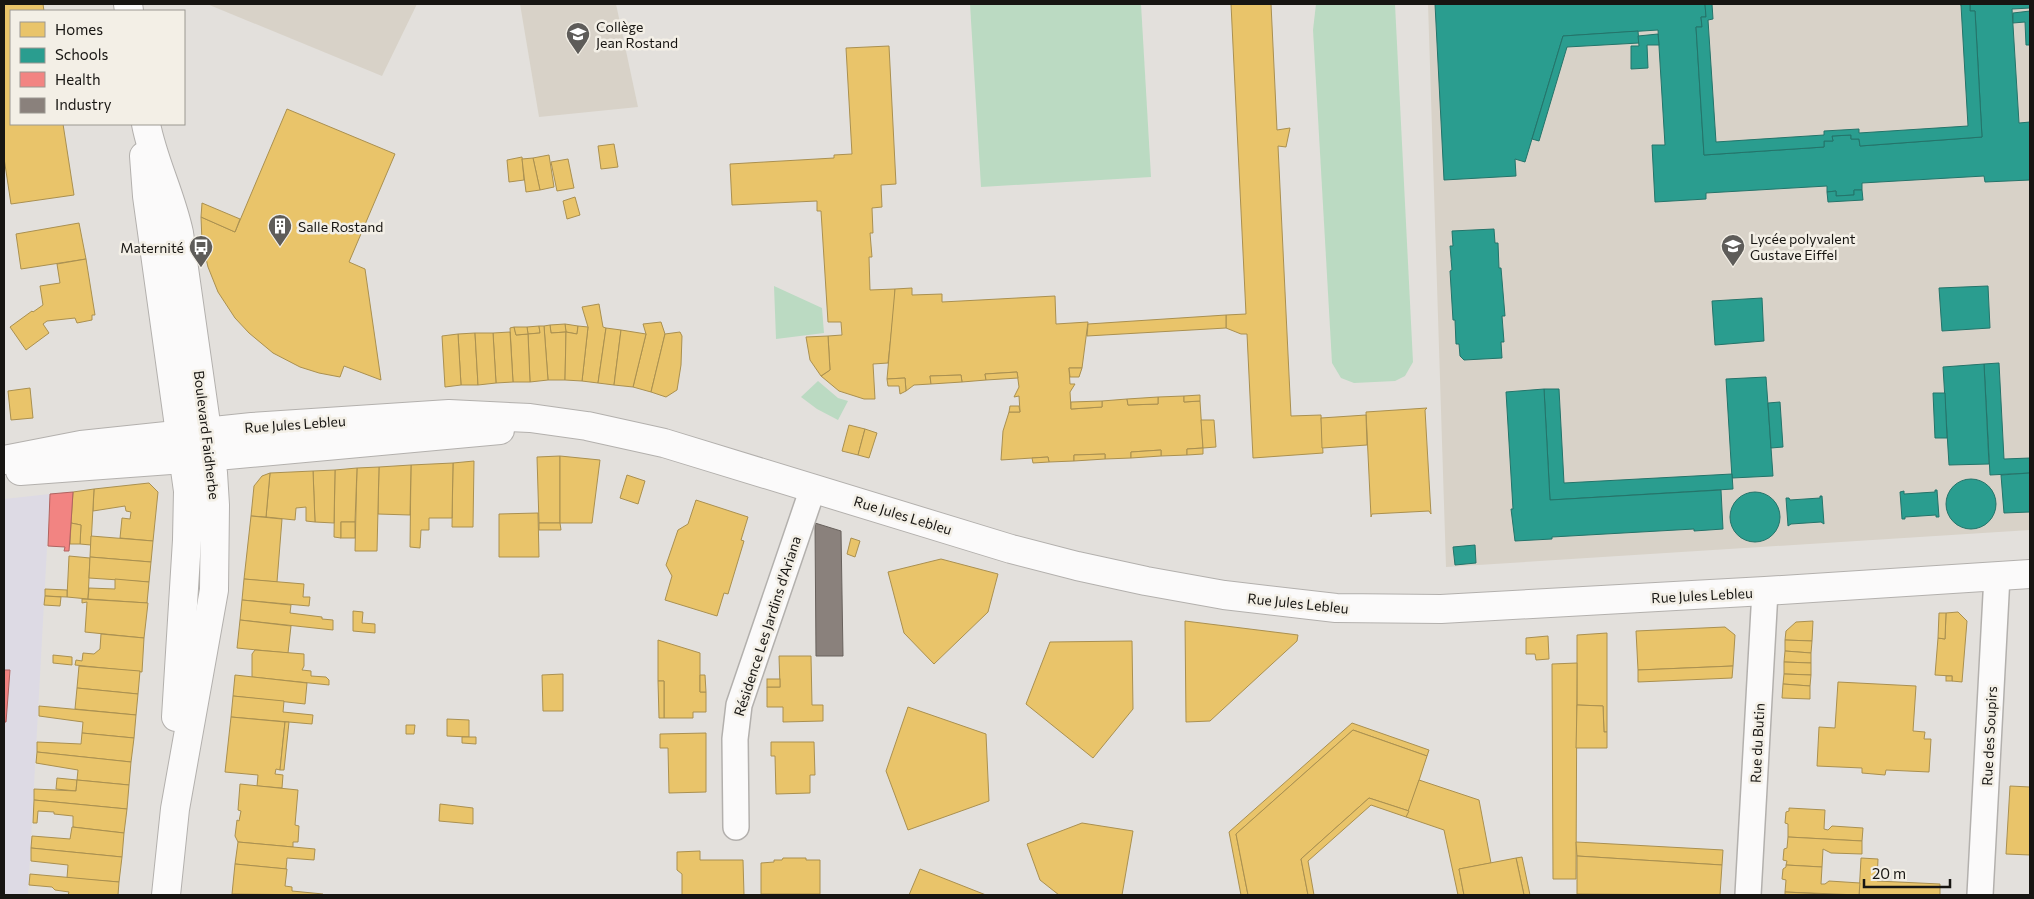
<svg xmlns="http://www.w3.org/2000/svg" width="2034" height="899" viewBox="0 0 2034 899" font-family="Commissioner,sans-serif">
<style>
.built{fill:#d8d2c8}
.medical{fill:#dddae4}
.green{fill:#bbdac2}
.homes{fill:#e9c46a;stroke:#aa9050}
.schools{fill:#2a9d8f;stroke:#24746a}
.health{fill:#f28482;stroke:#b06360}
.industry{fill:#8a817c;stroke:#68615c}
.lines{fill:none;stroke-linecap:round;stroke-linejoin:round}
.minor-casing{stroke:#b3b0ad;stroke-width:28}
.tertiary-casing{stroke:#b3b0ad;stroke-width:30}
.primary-casing{stroke:#b3b0ad;stroke-width:30}
.minor{stroke:#fbfafa;stroke-width:25}
.tertiary{stroke:#fbfafa;stroke-width:28}
.primary{stroke:#fbfafa;stroke-width:28}
.labels{text-anchor:middle;dominant-baseline:central;stroke-width:5;stroke-linejoin:round;paint-order:stroke}
.poi-label{font-size:14px;fill:#171512;stroke:#f3efe6;text-anchor:start}
.street-label{font-size:14px;fill:#171512;stroke:#f3efe6}
</style>
<rect width="100%" height="100%" fill="#e3e0dc"/>
<g class="built">
<path d="M207,4h210l-35,72z"/>
<path d="M520,4h96l22,103 -99,10z"/>
<path d="M1428,4h602v526l-584,37z"/>
</g>
<path class="medical" d="M50,494l-22,401h-24v-396z"/>
<g class="green">
<path d="M970,4h171l10,173 -170,10z"/>
<path d="M1316,4h79l18,358 -8,14 -10,5 -41,2 -13,-5 -9,-15 -19,-333z"/>
<path d="M774,286l48,22 2,25 -48,6z"/>
<path d="M818,381l20,17 10,3 -10,19 -21,-11 -16,-12z"/>
</g>
<g class="homes">
<path d="M4,4h39l1,7h-33v113h52l11,71 -63,9 -7,-46z"/>
<path d="M1231,4h40l6,126 13,-2 -4,19 -8,-1 13,270 30,-1 2,38 -70,5 -6,-124h-6l-15,-6v-13l20,-1z"/>
<path d="M889,46l7,138 -15,1 1,22 -10,1 1,25h-3l2,24h-3l1,33 25,-1v11l-7,63 -15,1 2,35h-11l-25,-8 -18,-15 9,-6 -2,-34 14,-1 -1,-13h-13l-7,-111h-4v-10l-85,4 -2,-41 104,-6v-3l18,-1 -6,-106z"/>
<path d="M287,109l108,45 -46,108 16,7 16,111 -37,-14 -4,11 -21,-4 -19,-6 -27,-14 -24,-20 -14,-15 -17,-26 -10,-25 -6,-25 -1,-25 34,15z"/>
<path d="M614,144l4,23 -17,2 -3,-23z"/>
<path d="M549,155l5,32 -14,3 -7,-32z"/>
<path d="M522,157l2,23 -15,2 -2,-22z"/>
<path d="M533,158l7,32 -14,2 -4,-33z"/>
<path d="M568,159l6,29 -17,3 -6,-29z"/>
<path d="M575,197l5,18 -13,4 -4,-18z"/>
<path d="M202,203l38,16 -5,13 -34,-15z"/>
<path d="M79,223l7,36 -65,10 -5,-35z"/>
<path d="M86,259l9,56h-3v5l-15,3 -2,-5 -28,3 -4,3 6,9 -23,17 -16,-23 22,-16 1,1 10,-7 -3,-19 20,-3 -3,-19z"/>
<path d="M912,288v7l30,-1v8l113,-6 1,28 32,-2 -6,46h-13l1,16h5l-5,8 1,17 31,-2v-6l25,-2 1,6 30,-1v-7l26,-1v6l16,-1 3,47 -16,1v6l-26,1v-6l-30,2v6l-26,1v-5l-31,1v6l-25,1 -1,-5 -47,3 2,-29 6,-19h11l-1,-16 -5,1 5,-10 -2,-15 -32,2 1,6 -24,2 -1,-7 -31,1 1,8 -17,1 -8,6 -1,-13 -18,1 8,-90z"/>
<path d="M599,304l4,23 3,1 -8,55 -16,-2 6,-54 -6,-20z"/>
<path d="M1226,315v13l-139,8 1,-12z"/>
<path d="M661,322l4,12 -14,58 -18,-5 13,-53 -3,-10z"/>
<path d="M565,324l13,2 -1,8 -11,-2z"/>
<path d="M565,324l1,8 -15,1 -1,-8z"/>
<path d="M550,325l1,8 15,-1 -1,48h-17l-4,-54z"/>
<path d="M539,326l1,7 -12,1 -1,-7z"/>
<path d="M539,326h5l4,54 -18,2 -2,-48 12,-1z"/>
<path d="M578,326l10,1 -6,54 -17,-1 1,-48 11,2z"/>
<path d="M514,327l2,8 12,-1 2,48h-17l-3,-54z"/>
<path d="M514,327h13l1,7 -12,1z"/>
<path d="M606,328l15,2 -7,55 -16,-2z"/>
<path d="M621,330l25,4 -13,53 -19,-2z"/>
<path d="M510,332l3,50 -17,1 -3,-50z"/>
<path d="M680,332l2,4 -1,29 -4,25 -11,7 -15,-5 14,-58z"/>
<path d="M475,333l3,52h-17l-3,-51z"/>
<path d="M475,333h18l3,50 -18,2z"/>
<path d="M458,334l3,51 -16,2 -3,-51z"/>
<path d="M828,336l2,34 -9,6 -11,-16 -4,-23z"/>
<path d="M1069,368h13l-3,9h-9z"/>
<path d="M1017,372l1,6 -32,2 -1,-6z"/>
<path d="M961,375l1,7 -31,2 -1,-8z"/>
<path d="M905,378l1,13 -6,3 -1,-8h-11l-1,-7z"/>
<path d="M30,388l3,30 -22,2 -3,-29z"/>
<path d="M1200,395v6l-16,1v-6z"/>
<path d="M1158,397v7l-30,1 -1,-6z"/>
<path d="M1102,401v6l-31,2v-7z"/>
<path d="M1010,406h9l1,6h-11z"/>
<path d="M1427,408l-2,2 6,104 -2,-3 -57,3 -1,3 -5,-105z"/>
<path d="M1366,415l1,30 -45,3 -1,-30z"/>
<path d="M1201,420h13l2,27 -13,1z"/>
<path d="M849,425l16,4 -7,26 -16,-4z"/>
<path d="M865,429l12,4 -8,25 -11,-3z"/>
<path d="M1203,448v6l-16,1v-6z"/>
<path d="M1161,450v6l-30,2v-6z"/>
<path d="M1105,454v5l-31,2v-6z"/>
<path d="M560,456v67h-21l-2,-66z"/>
<path d="M560,456l40,4 -8,63h-32z"/>
<path d="M1048,457l1,5 -16,1 -1,-5z"/>
<path d="M474,461l-1,66h-21l1,-64z"/>
<path d="M453,463l-1,55h-23v12h-8l-1,18 -10,-1 1,-82z"/>
<path d="M411,465l-1,50 -32,-1 1,-47z"/>
<path d="M379,467l-2,84h-22l2,-83z"/>
<path d="M357,468l-2,54h-14v16l-7,-1 1,-67z"/>
<path d="M335,470l-1,53 -19,-1 -2,-51z"/>
<path d="M313,471l2,51 -9,-1v-14l-10,1 -1,12 -29,-3 4,-44z"/>
<path d="M270,473l-4,44 -15,-1 3,-30 8,-10z"/>
<path d="M627,475l18,6 -7,23 -18,-6z"/>
<path d="M149,483l9,9 -5,49 -33,-3 2,-20 8,1 1,-7 -5,-1 -1,-5 -32,5 1,-22z"/>
<path d="M94,489l-3,56 -11,-1 1,-19 -10,-2 2,-31z"/>
<path d="M696,500l52,17 -7,23 3,1 -16,53 -4,-1 -7,23 -52,-16 7,-24 -6,-11 12,-35 10,-6z"/>
<path d="M538,513l1,44h-40v-43z"/>
<path d="M251,516l31,3 -5,63 -33,-3z"/>
<rect x="341" y="522" width="14" height="16"/>
<path d="M71,523l10,2 -1,19h-10z"/>
<path d="M539,523h21l1,7h-22z"/>
<path d="M91,536l62,5 -2,21 -61,-5z"/>
<path d="M851,538l9,3 -5,16 -8,-3z"/>
<path d="M69,556l21,2 -2,41 -21,-2z"/>
<path d="M90,557l61,5 -2,20 -60,-4z"/>
<path d="M941,559l57,15 -10,38 -54,52 -30,-31 -16,-61z"/>
<path d="M115,579l34,3 -2,21 -59,-4 1,-11 26,1z"/>
<path d="M244,579l60,5 -1,13h7l-1,9 -67,-6z"/>
<path d="M45,589l22,1v7l-22,-1z"/>
<path d="M45,596l16,1 -1,9 -16,-1z"/>
<path d="M82,599l66,4 -4,35 -59,-6 2,-30 -5,1z"/>
<path d="M242,600l49,5 -1,8 32,4v2l11,1v10l-93,-10z"/>
<path d="M353,611l10,1 -1,11 13,1v9l-22,-2z"/>
<path d="M1958,612l9,9 -5,61 -10,-1v-5l-17,-1 3,-37 7,1 1,-26z"/>
<path d="M1939,613h7l-1,26 -7,-1z"/>
<path d="M240,620l51,6 -3,27 -51,-5z"/>
<path d="M1185,621l113,14 -1,6 -87,80 -24,1z"/>
<path d="M1813,621l-1,20 -27,-1 1,-9 10,-9z"/>
<path d="M1725,627l10,8 -2,31 -95,4 -2,-39z"/>
<path d="M1607,633v99h-3l-1,-26 -26,-1v-70z"/>
<path d="M101,634l43,4 -2,34 -67,-7 1,-5 6,1 1,-8 11,1 6,-5z"/>
<path d="M1548,636l1,23 -13,1 -1,-6h-9v-16z"/>
<path d="M658,640l42,13v39h6v20h-13v6h-29v-37h-6z"/>
<path d="M1785,640l27,1 -1,12 -26,-2z"/>
<path d="M1132,641l1,68 -40,49 -67,-54 24,-62z"/>
<path d="M255,650l49,4v12l-2,4 9,1v5l15,1 3,3v5l-77,-8v-23z"/>
<path d="M1785,651l26,2v10l-27,-1z"/>
<path d="M53,655l19,2v8l-19,-2z"/>
<path d="M779,656h32l1,49h11v16l-40,1v-15h-16v-20h13z"/>
<path d="M1784,662l27,1v12l-27,-1z"/>
<path d="M1577,663l-1,216h-23l-1,-215z"/>
<path d="M79,666l61,5 -2,23 -61,-6z"/>
<path d="M1733,666l-1,12 -94,4v-12z"/>
<path d="M563,674v37h-20l-1,-36z"/>
<path d="M1784,674l27,1 -1,11 -27,-2z"/>
<path d="M235,675l72,8 -2,21 -72,-8z"/>
<path d="M700,675h5l1,17h-6z"/>
<rect x="1946" y="676" width="6" height="5"/>
<rect x="767" y="679" width="13" height="8"/>
<path d="M658,681h6v37h-5z"/>
<path d="M1838,682l78,4 -3,45 12,1 -1,7h7l-2,33 -43,-2 -1,5 -23,-2v-5l-45,-2 2,-39 16,1z"/>
<path d="M1783,684l27,2v13l-28,-1z"/>
<path d="M77,688l61,6 -2,21 -61,-6z"/>
<path d="M233,696l51,5 -1,11 30,3 -1,9 -81,-7z"/>
<path d="M1577,705l26,1 1,26h3v16h-31z"/>
<path d="M39,706l97,9 -2,23 -52,-5 1,-11 -44,-6z"/>
<path d="M908,707l78,27 3,67 -81,29 -22,-59z"/>
<path d="M231,717l54,5 -5,48 -4,-1 -1,5 8,1 -1,13 -25,-2 1,-11 -33,-3z"/>
<path d="M447,719l22,1v17l-22,-1z"/>
<path d="M285,722h4l-5,48h-4z"/>
<path d="M1352,723l77,27 -2,6 -74,-26 -117,104 12,61h-7l-12,-63z"/>
<path d="M406,725h9l-1,9h-8z"/>
<path d="M1353,730l74,26 -18,55 -40,-13 -68,61 7,36h-60l-12,-61z"/>
<path d="M82,733l52,5 -3,24 -94,-10v-10l44,2z"/>
<path d="M706,733v59l-37,1 -1,-45h-8v-14z"/>
<path d="M462,737h14v7l-14,-1z"/>
<path d="M771,742h43l1,33h-5v18l-34,1 -1,-38h-4z"/>
<path d="M37,752l94,10 -2,23 -52,-5 1,-10 -42,-7z"/>
<path d="M57,778l20,2 -1,11 -20,-2z"/>
<path d="M77,780l52,5 -2,24 -93,-9v-11l42,2z"/>
<path d="M1419,780l60,20 12,63 -32,6 5,26h-6l-14,-65 -38,-13z"/>
<path d="M240,784l58,6 -3,35 4,1 -1,16h-5v5l-55,-5 -3,-6 2,-16 2,1 2,-10 -3,-1z"/>
<path d="M2010,786l20,1v68l-24,-1z"/>
<path d="M1369,798l40,13 -3,6 -35,-12 -63,56 6,34h-6l-7,-36z"/>
<path d="M34,800l93,9 -3,24 -51,-6v-11l-19,-2v-2l-16,-1 -1,12h-4z"/>
<path d="M440,804l33,4v16l-34,-3z"/>
<path d="M1789,808l36,2 -1,19 4,1 4,-4 31,2 -1,13 -74,-4v-13l-3,-1 1,-11 3,-1z"/>
<path d="M1082,823l51,8 -11,64h-63l-19,-15 -13,-36z"/>
<path d="M72,827l52,6 -2,24 -91,-9 1,-12 38,3z"/>
<path d="M1788,837l74,4v13l-31,-1 -8,-4 -1,18 -36,-2 1,-4 -4,-1 1,-11 3,-1z"/>
<path d="M238,842l77,7 -1,11 -27,-2 -1,11 -51,-5z"/>
<path d="M1576,842l147,8 -1,15 -145,-9z"/>
<path d="M31,848l91,9 -3,25 -52,-4 1,-13 -37,-4z"/>
<path d="M700,851v9h43l1,35h-62v-21l-5,-4v-18z"/>
<path d="M1577,856l145,9 -2,30 -143,-1z"/>
<path d="M1522,857l8,38h-6l-8,-37z"/>
<path d="M783,858h23v2h14v34h-59v-31l13,-1v-2h8z"/>
<path d="M1516,858l8,37h-60l-5,-26z"/>
<path d="M1861,858l17,1 -1,22 63,3v11h-81z"/>
<path d="M235,864l52,5 -2,17 7,1v4l31,3v1l-91,-1z"/>
<path d="M1786,865l36,2 -1,17h4l4,-3 31,2 -1,12 -74,-3 1,-12 -4,-1 1,-10 3,-2z"/>
<path d="M920,869l66,26h-77z"/>
<path d="M30,874l89,8 -1,13h-50l1,-3 -14,-2 -3,-3 -23,-2z"/>
<path d="M1785,892l58,3h-58z"/>
</g>
<g class="schools">
<path d="M1435,4h270l1,13h-5l1,10h-6l8,128 120,-8v-6h9l-1,-5 19,-1v4h8l1,7 122,-9 -7,-126h-5v-7h60v4l-18,1 7,114 11,-1v58l-45,2 -1,-6 -122,7v7h-8v5l-18,1v-5l-9,1v-6l-121,7v6l-51,3 -3,-57h13l-7,-115 -95,6 -38,126 -10,-3 1,17 -72,4z"/>
<path d="M1705,4h7l1,15 -5,1 8,122 108,-7v-4l35,-2v4l109,-7 -7,-121 -3,-1h12v7h5l7,126 -122,9 -1,-7h-8v-4l-19,1 1,5h-9v6l-120,8 -8,-128h6l-1,-10h5z"/>
<path d="M2030,11v34h-4l-1,-23 -12,1v-10z"/>
<path d="M1638,31l1,12 -72,4 -28,94 -7,-2 31,-103z"/>
<path d="M1658,34l1,11h-12l1,23 -17,1v-23h8l-1,-10z"/>
<path d="M1854,190h8l1,10 -35,2 -1,-10 9,-1v5l18,-1z"/>
<path d="M1494,229l1,14h3l1,25h2l4,48h-3l2,26h-3l1,16 -38,2 -4,-4 -1,-12h-3l-1,-24h-2l-3,-49 2,-1 -2,-24h3l-1,-15z"/>
<path d="M1988,286l2,42 -48,3 -3,-43z"/>
<path d="M1762,298l2,43 -49,4 -3,-44z"/>
<path d="M1999,363l5,96 26,-1v15l-40,2 -6,-111z"/>
<path d="M1984,364l5,100 -40,1 -6,-98z"/>
<path d="M1766,377l7,99 -41,2 -6,-99z"/>
<path d="M1544,389h15l5,94 168,-9 1,15 -183,11z"/>
<path d="M1544,389l6,111 171,-10 2,39 -29,2v-2l-142,8v2l-37,2 -4,-32h2l-7,-117z"/>
<path d="M1933,393h12l2,45h-12z"/>
<path d="M1780,402l3,45 -12,1 -3,-45z"/>
<path d="M2030,473v39l-26,1 -3,-38z"/>
<circle cx="1971" cy="504" r="25"/>
<path d="M1935,490h2l2,27h-3v-2l-31,2v2h-3l-2,-27 4,-1v3l31,-2z"/>
<circle cx="1755" cy="517" r="25"/>
<path d="M1820,496h2l2,28 -3,-2 -30,2 -3,2 -2,-28h3l1,2 30,-2z"/>
<path d="M1475,545l1,18 -21,2 -2,-18z"/>
</g>
<g class="health">
<path d="M73,492l-2,31 -2,28h-5l1,-4 -17,-1 2,-52z"/>
<path d="M4,670h6l-4,52h-2z"/>
</g>
<path class="industry" d="M815,523l26,8 2,125h-27z"/>
<g class="lines">
<g class="minor-casing">
<g id="minor">
<path d="M736,827l-1,-88 4,-34 74,-217"/>
<path d="M1748,895l17,-304"/>
<path d="M1980,895l17,-319"/>
</g>
</g>
<g class="tertiary-casing">
<g id="tertiary">
<path d="M128,4l1,7"/>
<path d="M146,124c7,37 25,71 33,109l34,240 2,32 -1,85 -39,219 -9,86"/>
<path d="M144,156l3,40 41,295 -1,49 -11,177"/>
</g>
</g>
<g class="primary-casing">
<g id="primary">
<path d="M4,460l77,-15 171,-18 197,-13 81,4 57,8 77,17 347,106 66,17 69,15 78,14 112,13 105,1 324,-18 265,-17"/>
<path d="M20,471l164,-12 316,-29"/>
</g>
</g>
<use href="#minor" class="minor"/>
<use href="#tertiary" class="tertiary"/>
<use href="#primary" class="primary"/>
</g>
<defs>
<g id="school-pin" transform="scale(1.25)"><path d="M0 17L-7.5 6A9.5 9.5 0 1 1 7.5 6Z" fill="#5e5c59" stroke="#f3efe6"/><path d="M0-5L7-2L0 1L-7-2ZM-4 1L0 2.5L4 1V4Q0 6-4 4Z" fill="#fff"/></g>
<g id="building-pin" transform="scale(1.25)"><path d="M0 17L-7.5 6A9.5 9.5 0 1 1 7.5 6Z" fill="#5e5c59" stroke="#f3efe6"/><path d="M-4-6H4V6H1V3H-1V6H-4ZM-2.5-4.3h1.7v1.8h-1.7ZM.8-4.3h1.7v1.8H.8ZM-2.5-1h1.7V.8h-1.7ZM.8-1h1.7V.8H.8Z" fill="#fff"/></g>
<g id="bus-pin" transform="scale(1.25)"><path d="M0 17L-7.5 6A9.5 9.5 0 1 1 7.5 6Z" fill="#5e5c59" stroke="#f3efe6"/><path d="M-5-6H5V4H4V6H2V4H-2V6H-4V4H-5ZM-3.5-4V0h7V-4ZM-3.5 1.2v1.5H-2V1.2ZM2 1.2v1.5H3.5V1.2Z" fill="#fff"/></g>
</defs>
<g fill-rule="evenodd">
<use href="#school-pin" x="578" y="34"/>
<use href="#building-pin" x="280" y="226"/>
<use href="#school-pin" x="1733" y="246"/>
<use href="#bus-pin" x="201" y="247"/>
</g>
<g class="labels">
<g class="poi-label">
<text x="596" y="26">Collège<tspan x="596" dy="16">Jean Rostand</tspan></text>
<text x="298" y="226">Salle Rostand</text>
<text x="1750" y="238">Lycée polyvalent<tspan x="1750" dy="16">Gustave Eiffel</tspan></text>
<text x="184" y="247" text-anchor="end">Maternité</text>
</g>
<g class="street-label">
<text transform="translate(295 424) rotate(-4)">Rue Jules Lebleu</text>
<text transform="translate(207 435) rotate(83)">Boulevard Faidherbe</text>
<text transform="translate(903 515) rotate(17)">Rue Jules Lebleu</text>
<text transform="translate(1702 595) rotate(-3)">Rue Jules Lebleu</text>
<text transform="translate(1298 603) rotate(6)">Rue Jules Lebleu</text>
<text transform="translate(767 626) rotate(-72)">Résidence Les Jardins d'Ariana</text>
<text transform="translate(1989 736) rotate(-87)">Rue des Soupirs</text>
<text transform="translate(1757 743) rotate(-87)">Rue du Butin</text>
</g>
</g>
<rect width="2034" height="899" fill="none" stroke="#171512" stroke-width="10"/>
<rect x="10" y="10" width="175" height="115" fill="#f3efe6" stroke="#9b9891"/>
<rect x="20" y="22" width="25" height="15" fill="#e9c46a" stroke="#9b9891"/>
<text x="55" y="35" font-size="15" fill="#171512">Homes</text>
<rect x="20" y="48" width="25" height="15" fill="#2a9d8f" stroke="#9b9891"/>
<text x="55" y="60" font-size="15" fill="#171512">Schools</text>
<rect x="20" y="72" width="25" height="15" fill="#f28482" stroke="#9b9891"/>
<text x="55" y="85" font-size="15" fill="#171512">Health</text>
<rect x="20" y="98" width="25" height="15" fill="#8a817c" stroke="#9b9891"/>
<text x="55" y="110" font-size="15" fill="#171512">Industry</text>
<path d="M1864 879v8h86v-8" fill="none" stroke="#171512" stroke-width="2.5"/>
<text x="1872" y="879" font-size="15" fill="#171512" stroke="#f3efe6" stroke-width="4" paint-order="stroke">20 m</text>
</svg>
